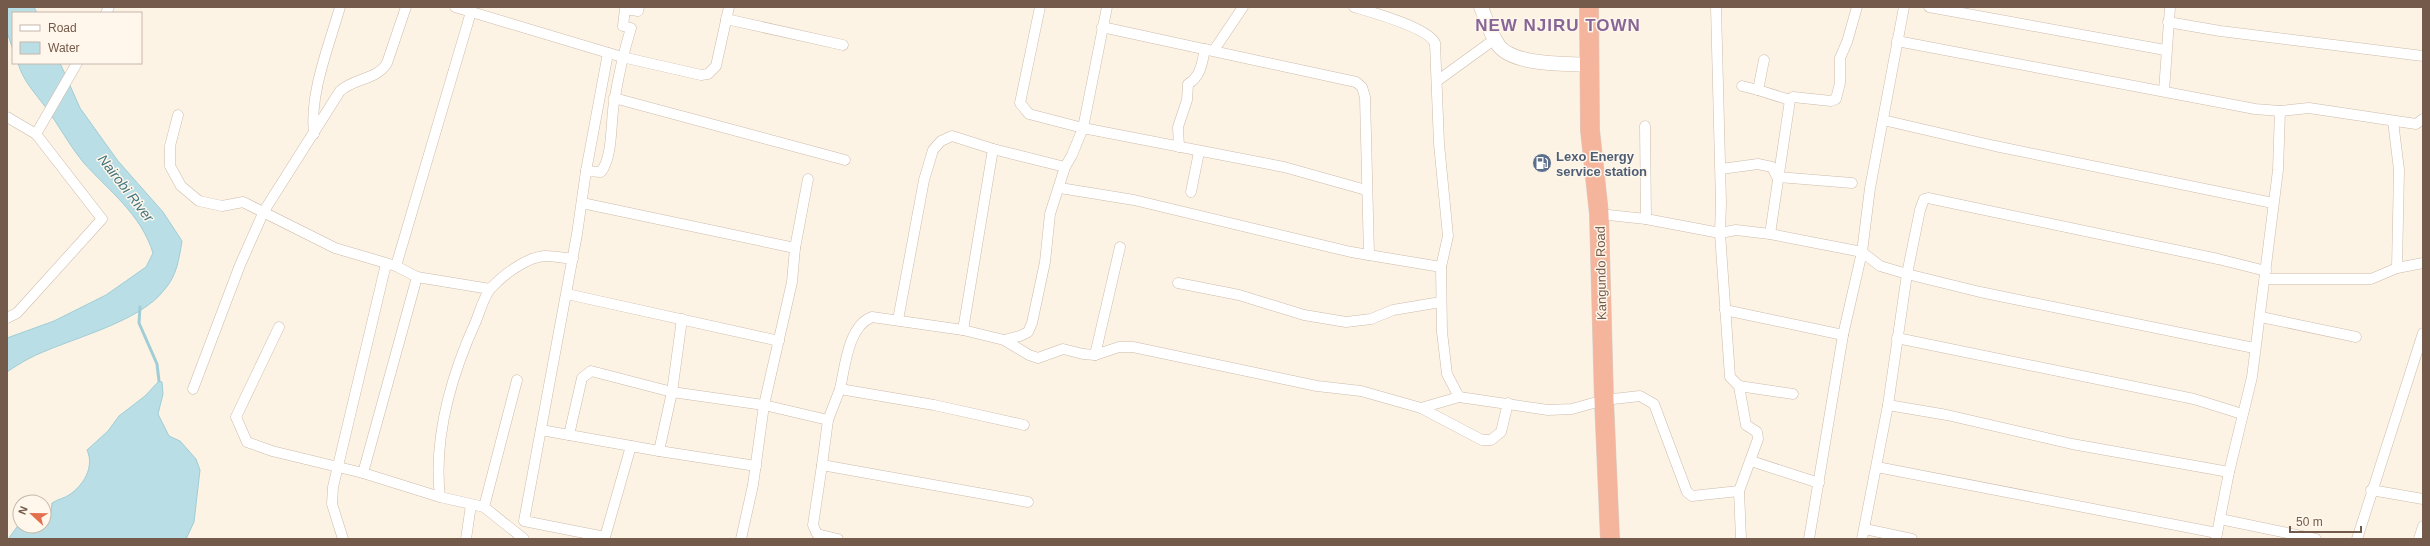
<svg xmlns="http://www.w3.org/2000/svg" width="2430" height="546" viewBox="0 0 2430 546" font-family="Arial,sans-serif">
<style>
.water{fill:#b9dee5;stroke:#a0cdd6}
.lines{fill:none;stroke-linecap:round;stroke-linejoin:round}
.stream{stroke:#a0cdd6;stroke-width:3}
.street-casing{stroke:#cdbbab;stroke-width:11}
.secondary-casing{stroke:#d2bdab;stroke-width:15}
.highway-casing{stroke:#d8d1cc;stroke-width:20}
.street{stroke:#fff;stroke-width:10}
.secondary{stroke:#fff;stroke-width:14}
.highway{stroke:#f5b59d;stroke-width:19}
.labels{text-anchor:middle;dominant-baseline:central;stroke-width:3;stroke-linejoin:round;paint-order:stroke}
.service-label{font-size:13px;font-weight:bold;fill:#4e5e75;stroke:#fff7eb;text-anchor:start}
.street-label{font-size:13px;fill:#745a4a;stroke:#fff7eb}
.water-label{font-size:14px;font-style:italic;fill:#427580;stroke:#fff7eb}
.district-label{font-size:17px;font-weight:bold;letter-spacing:1px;fill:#876697;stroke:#fff7eb}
</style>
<rect width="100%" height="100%" fill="#fcf3e5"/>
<g class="water">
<path d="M7,7h27l3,6h-24v37l-6,-18z"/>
<path d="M18,63h42l20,45 38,53 45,51 19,29c-3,18 -5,34 -17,48 -26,35 -99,50 -137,70 -7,4 -14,8 -21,13v-34l47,-17 52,-26 40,-28 7,-14c-12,-39 -44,-62 -70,-91 -13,-16 -24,-36 -36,-53 -12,-16 -24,-28 -29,-46z"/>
<path d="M159,381l3,1 1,12 -5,20 11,22 11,5 16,18 4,11 -6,52 -8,17h-178l12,-16v3h24v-6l7,-8 1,-9c6,-4 13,-5 17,-8 14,-9 26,-28 18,-45l21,-19 11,-15 26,-20z"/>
</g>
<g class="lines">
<path class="stream" d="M140,307l-1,16 18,41 2,17"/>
<g class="street-casing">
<g id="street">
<path d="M455,7l167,50 79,18 7,-1 8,-8 13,-59"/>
<path d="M639,7l-1,4 -13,-2 -2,17 8,2c-7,23 -12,45 -16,69 -5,21 -1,58 -14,75l-15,-1 -9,63 -53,287 81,16 26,-91 28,5 13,-59 10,-73"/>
<path d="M1040,7l-20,96 9,11 54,14 24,-121"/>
<path d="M1716,7l5,196 -1,30 10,144 9,9 7,39 11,7 1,7 -19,52 2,48"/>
<path d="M1929,7l236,43"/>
<path d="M471,12l-75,254 21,11 73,12"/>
<path d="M106,13l3,-6"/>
<path d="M726,19l117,26"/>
<path d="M2168,22l52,9 203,25"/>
<path d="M1102,27l254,55 6,5 3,10 4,158"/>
<path d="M1897,41l358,68 25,2 29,-3 107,16 7,-5"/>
<path d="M1214,50l29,-43"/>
<path d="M1764,60l-6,30 32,10"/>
<path d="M1437,81l58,-42"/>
<path d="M1742,86l16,4"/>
<path d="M2164,91l6,-84"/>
<path d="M614,98l231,62"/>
<path d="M178,115l-8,31v20l11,20 18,15 23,5 21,-4 92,46 61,18"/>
<path d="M7,117l29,17 66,85 -85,94 -10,5"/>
<path d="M1883,120l112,26 278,57"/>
<path d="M2393,121l6,49 -2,98"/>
<path d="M1645,126l1,93"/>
<path d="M36,134l41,-71"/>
<path d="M314,134c-5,-40 15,-88 26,-127"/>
<path d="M1179,147l-1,-20 9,-27 1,-16c13,-8 14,-21 17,-35"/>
<path d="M1721,169l37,-5 14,3 5,10 75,6"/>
<path d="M586,171l22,-118"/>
<path d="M1060,188l74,12 217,52 90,15"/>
<path d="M1191,192l8,-40"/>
<path d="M582,203l213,45 -3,34 -28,123 -11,80 -12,54"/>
<path d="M1599,214l47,5 74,14 16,-3 34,4 92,18 18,14 27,8 73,18 274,56"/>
<path d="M1770,234l20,-134 3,-3 38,4 5,-2 4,-16v-25l7,-16 10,-35"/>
<path d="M795,248l13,-69"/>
<path d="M2266,279h105l26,-11 26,-5"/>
<path d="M1178,283l61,12 65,20 42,7 25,-3 22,-9 48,-8"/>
<path d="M567,294l212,47"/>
<path d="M1725,310l118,25"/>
<path d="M2261,317l95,20"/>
<path d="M898,320l26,-140 9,-30 8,-9 11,-5 41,13"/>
<path d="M279,327l-43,90 11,25 25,9 91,22 77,24 44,10 40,32"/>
<path d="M963,330l30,-181 72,18"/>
<path d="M1897,338l297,61 48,15"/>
<path d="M1004,340l25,15 9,3 25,-9 20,5 12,1 24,-8h14l184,39 44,5 60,17 38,-11 -12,-23 -5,-42 -1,-65 7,-31 -9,-92 -4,-101c-8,-16 -64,-31 -81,-36"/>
<path d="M1095,355l25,-108"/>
<path d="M1739,386l54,8"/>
<path d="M193,389l47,-124 24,-54 76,-120c14,-13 37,-11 47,-28l19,-56"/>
<path d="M840,389c5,-22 8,-63 32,-72l91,13 41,10 16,-4 8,-4 4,-9 13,-61 5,-48 15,-47 7,-12 11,-27 201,39 82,23"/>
<path d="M1459,397l89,13 24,-1 32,-9 36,-4 14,8 33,88 5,4 47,-5"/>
<path d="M1888,405l59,10 125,29 157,28"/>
<path d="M1421,408l61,32h9l10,-8 7,-29"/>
<path d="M1024,425l-90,-20 -94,-16 -12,31 -6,45 206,37"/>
<path d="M541,430l90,16"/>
<path d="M569,435l13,-57 9,-7 81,21 92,13 64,15"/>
<path d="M659,451l97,15"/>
<path d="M1751,461l68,22"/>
<path d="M822,465l-9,60 4,9 21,5"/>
<path d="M1877,467l340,66"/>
<path d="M363,473l54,-196"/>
<path d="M2371,490l52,9"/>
<path d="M440,497c-7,-61 11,-121 36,-176 4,-10 8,-25 15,-33 12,-13 37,-32 55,-32 8,0 18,2 27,3"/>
<path d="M484,507l33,-127"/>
<path d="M2220,519l96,20"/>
<path d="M1865,529l47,10"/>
<path d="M343,539l-11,-35 1,-17 53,-223"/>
<path d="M466,539l5,-34"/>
<path d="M1809,539l34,-204 19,-83 8,-64 34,-181"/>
<path d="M1862,539l26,-134 19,-131 13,-64 4,-11 4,-1 290,61 48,12"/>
<path d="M2216,539l13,-67 23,-95 26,-207 2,-59"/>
<path d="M2357,539l66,-206"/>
<path d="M2419,539l4,-13"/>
</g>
</g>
<g class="secondary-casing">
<path id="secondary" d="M1481,7c5,13 10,28 18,39 16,20 68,17 92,19"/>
</g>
<g class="highway-casing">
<path id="highway" d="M1589,7l1,123 9,84 5,186 6,139"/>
</g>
<use href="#street" class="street"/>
<use href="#secondary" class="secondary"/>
<use href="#highway" class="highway"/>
</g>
<defs>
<g id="fuel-disc" transform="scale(1)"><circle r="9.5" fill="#5c6f8a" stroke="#fff7eb"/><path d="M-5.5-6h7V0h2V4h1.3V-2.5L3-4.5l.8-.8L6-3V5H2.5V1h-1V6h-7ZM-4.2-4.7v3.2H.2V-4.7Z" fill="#fff"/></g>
</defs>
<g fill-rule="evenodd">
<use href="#fuel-disc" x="1542" y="163"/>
</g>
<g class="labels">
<g class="service-label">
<text x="1556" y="156">Lexo Energy<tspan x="1556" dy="15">service station</tspan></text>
</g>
<g class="street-label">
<text transform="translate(1601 273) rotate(-91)">Kangundo Road</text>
</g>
<g class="water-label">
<text transform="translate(126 188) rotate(52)">Nairobi River</text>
</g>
<g class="district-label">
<text x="1558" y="25">NEW NJIRU TOWN</text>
</g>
</g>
<rect width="2430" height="546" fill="none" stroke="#745a4a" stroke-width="16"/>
<rect x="12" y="12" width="130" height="52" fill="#fff7eb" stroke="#c7b8ab"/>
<rect x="20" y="25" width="20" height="6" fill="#ffffff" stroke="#c7b8ab"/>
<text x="48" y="32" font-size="12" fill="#745a4a">Road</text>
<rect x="20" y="42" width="20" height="12" fill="#b9dee5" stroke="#c7b8ab"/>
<text x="48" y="52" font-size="12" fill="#745a4a">Water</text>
<g transform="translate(32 514) rotate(292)"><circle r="19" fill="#fff7eb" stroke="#c7b8ab"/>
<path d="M0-3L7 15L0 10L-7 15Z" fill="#e36f4c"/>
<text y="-6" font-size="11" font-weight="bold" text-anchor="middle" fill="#745a4a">N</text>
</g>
<path d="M2290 526v6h71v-6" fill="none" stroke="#745a4a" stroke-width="2"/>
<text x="2296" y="526" font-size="12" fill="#745a4a" stroke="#fff7eb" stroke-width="3" paint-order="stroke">50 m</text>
</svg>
